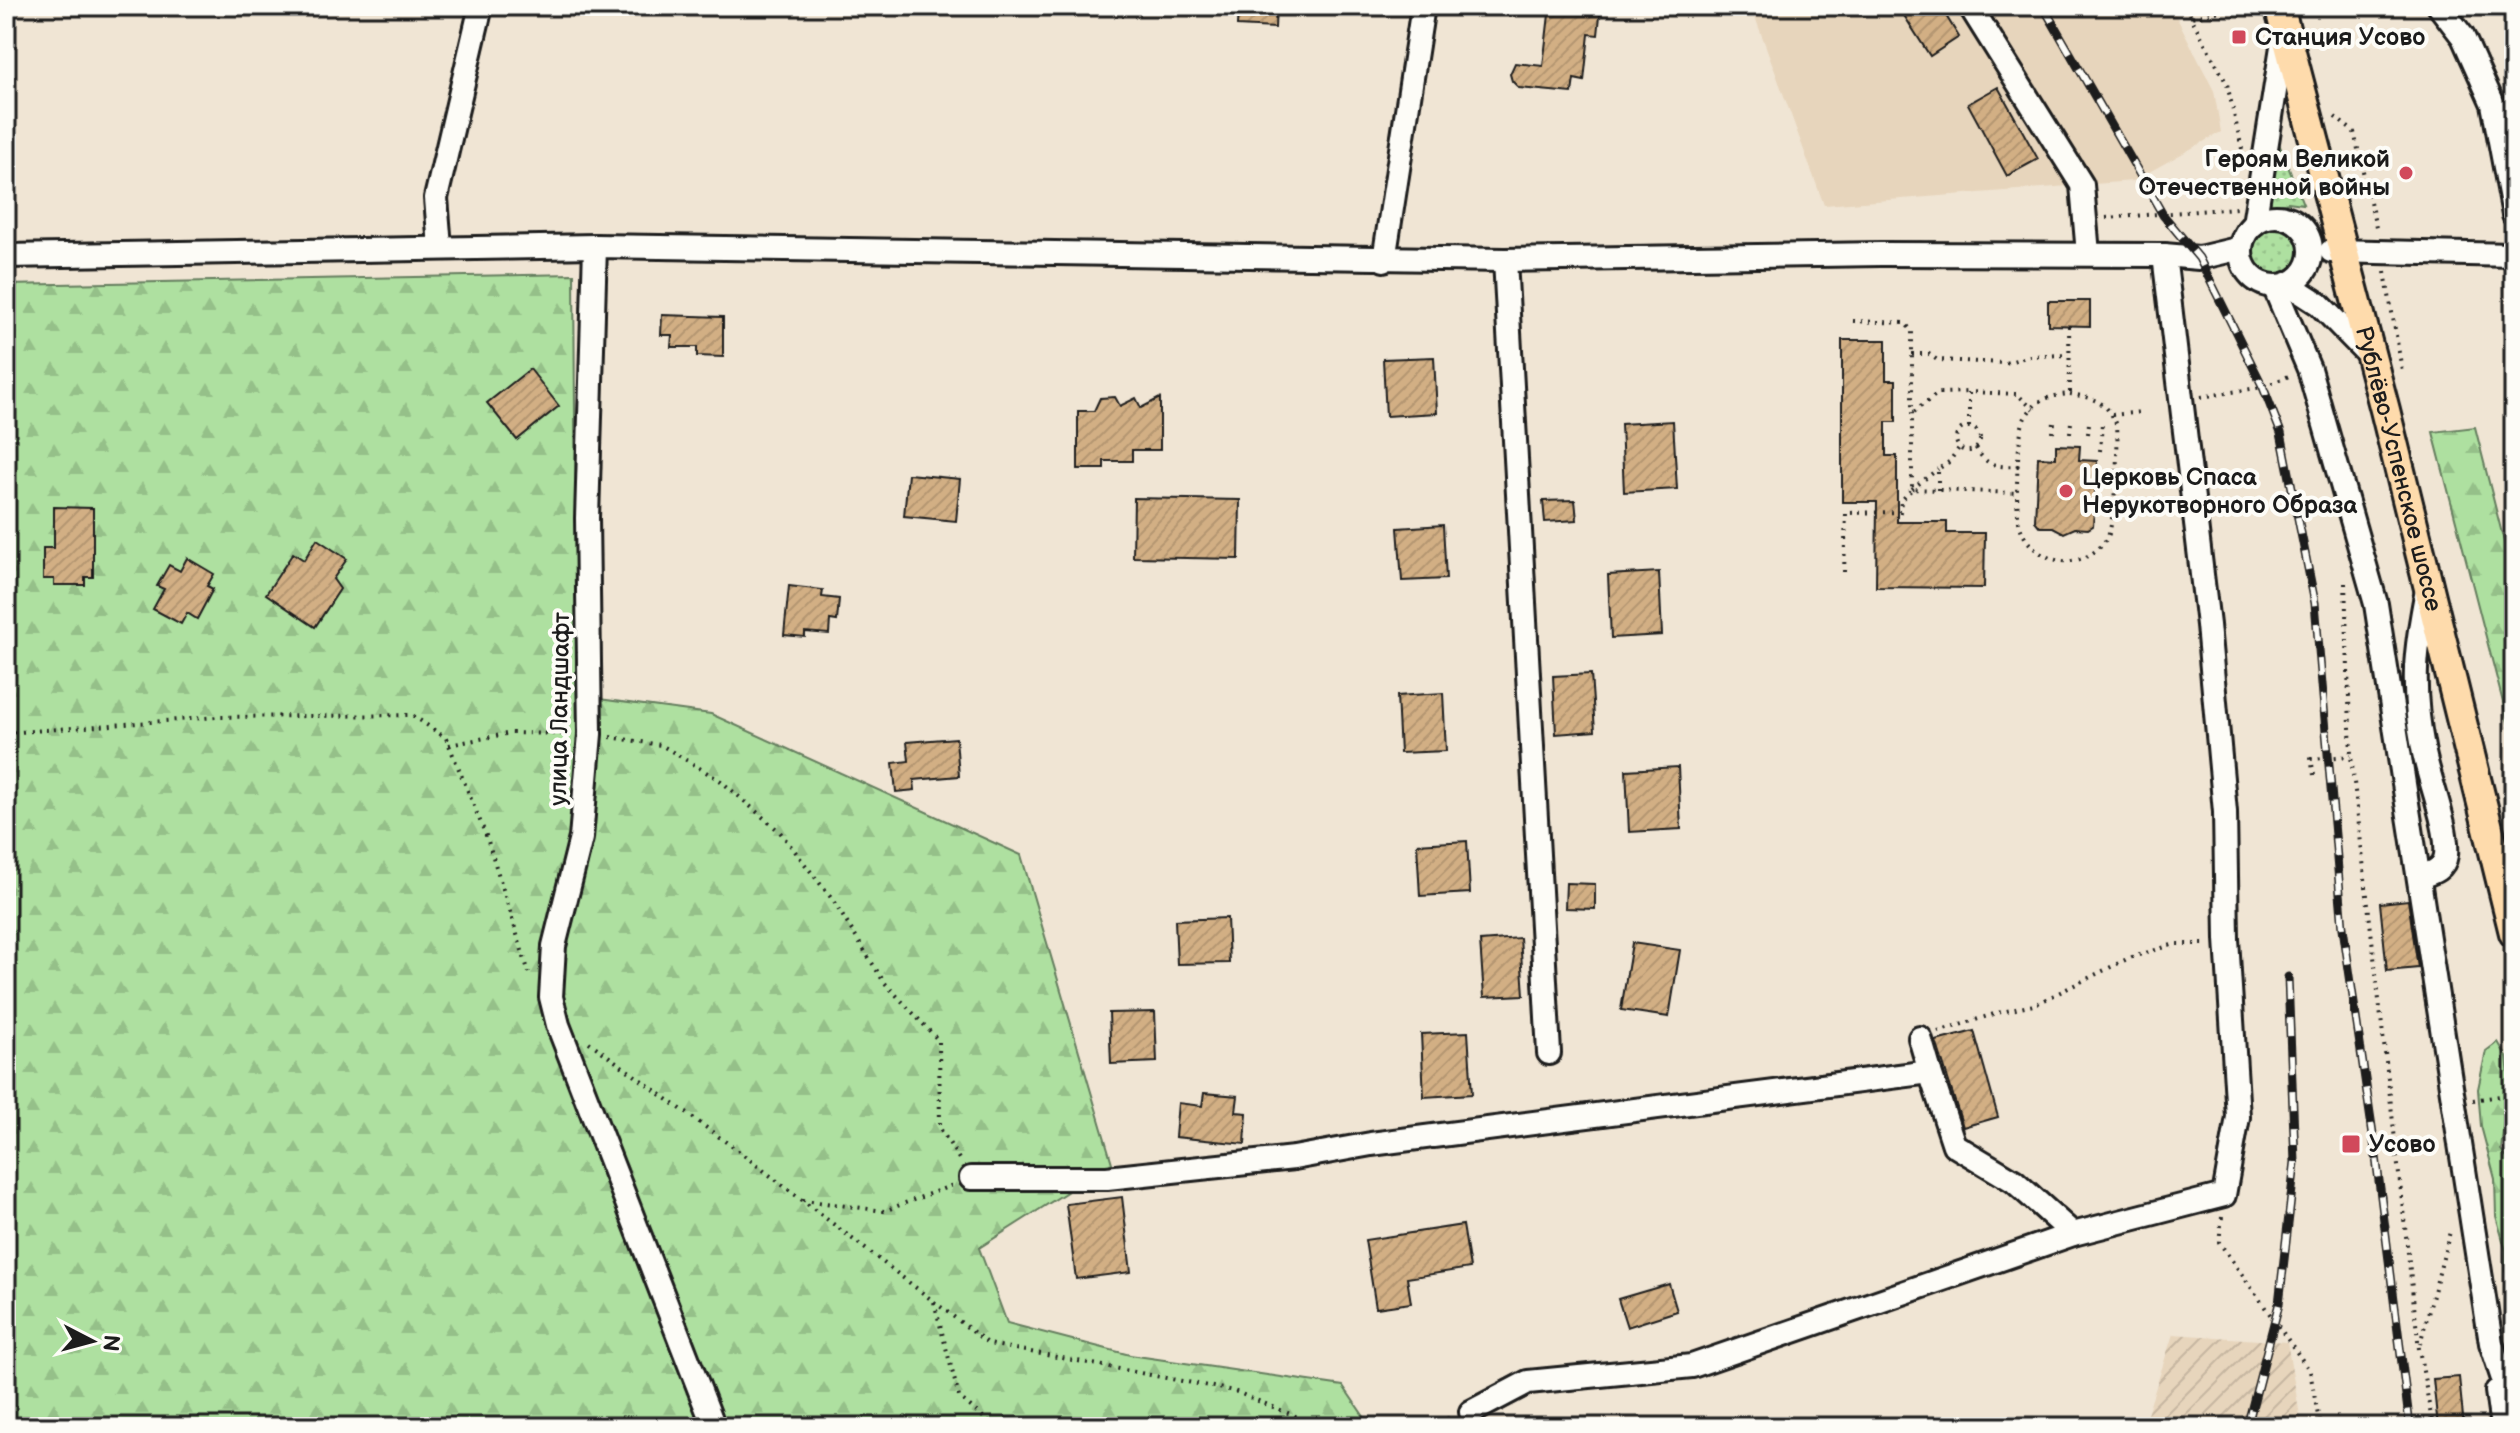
<svg xmlns="http://www.w3.org/2000/svg" width="2520" height="1433" viewBox="0 0 2520 1433" font-family="'Balsamiq Sans',sans-serif">
<style>
.built{fill:#e7d5bc}
.industrial{fill:url(#industrial-furrows)}
.grass{fill:url(#grass-dots);stroke:#657e5e;stroke-width:2}
.forest{fill:url(#forest-firs);stroke:#657e5e;stroke-width:2}
.building{fill:url(#building-hatch);stroke:#1c1c1c;stroke-width:2}
.lines{fill:none;stroke-linecap:round;stroke-linejoin:round}
.minor-casing{stroke:#1c1c1c;stroke-width:28}
.major-casing{stroke:#1c1c1c;stroke-width:34}
.path{stroke:#1c1c1c;stroke-width:4;stroke-dasharray:2 6;stroke-linecap:butt}
.minor{stroke:#fdfcf7;stroke-width:22}
.major{stroke:#fedbac;stroke-width:28}
.rail-casing{stroke:#1c1c1c;stroke-width:9}
.rail{stroke:#fdfcf7;stroke-width:6;stroke-dasharray:18;stroke-linecap:butt}
.poi-dot{fill:#d1495b;stroke:#fdfcf7;stroke-width:3}
.labels{text-anchor:middle;dominant-baseline:central;stroke-width:8;stroke-linejoin:round;paint-order:stroke}
.poi-label{font-size:24px;font-weight:bold;fill:#1c1c1c;stroke:#fdfcf7;text-anchor:start}
.street-label{font-size:24px;fill:#1c1c1c;stroke:#fdfcf7}
</style>
<defs>
<pattern id="industrial-furrows" width="10" height="10" patternUnits="userSpaceOnUse" patternTransform="scale(2)"><rect width="10" height="10" fill="#e7d5bc"/><path d="M-1 1l2-2M0 10L10 0M9 11l2-2" fill="none" stroke="#c6b6a1"/></pattern>
<pattern id="grass-dots" width="8" height="8" patternUnits="userSpaceOnUse" patternTransform="scale(2)"><rect width="8" height="8" fill="#aee0a0"/><path d="M2 2h.1M6 6h.1" fill="none" stroke="#95c089" stroke-width="1.8" stroke-linecap="round"/></pattern>
<pattern id="forest-firs" width="22" height="20" patternUnits="userSpaceOnUse" patternTransform="scale(2)"><rect width="22" height="20" fill="#aee0a0"/><path d="M5 1l3.5 6h-7zM16 11l3.5 6h-7z" fill="#95c089"/></pattern>
<pattern id="building-hatch" width="6" height="6" patternUnits="userSpaceOnUse" patternTransform="scale(2)"><rect width="6" height="6" fill="#d2af84"/><path d="M-1 1l2-2M0 6l6-6M5 7l2-2" fill="none" stroke="#b49671"/></pattern>
</defs>
<rect width="100%" height="100%" fill="#f0e5d4"/>
<filter id="ink" filterUnits="userSpaceOnUse"><feTurbulence type="fractalNoise" baseFrequency=".0125" numOctaves="2"/><feDisplacementMap in="SourceGraphic" scale="16" xChannelSelector="R" yChannelSelector="G"/><feConvolveMatrix kernelMatrix="1 2 1 2 8 2 1 2 1" color-interpolation-filters="sRGB"/></filter>
<g filter="url(#ink)">
<path class="built" d="M1751,6h420l43,85 7,41 -88,49 -309,24z"/>
<path class="industrial" d="M2173,1334l114,8 15,85h-159z"/>
<g class="grass">
<path d="M2276,136l27,68 -15,-2 -21,5z"/>
<circle cx="2276" cy="252" r="26"/>
</g>
<g class="forest">
<path d="M574,274l3,422 134,18 310,141 91,308 -133,85 28,75 123,32 213,31 28,41h-1365v-1142z"/>
<path d="M2475,427l39,154v164l-81,-313z"/>
<path d="M2498,1042l9,15 2,19 -8,74 13,16v118l-9,-13 1,-20 -10,-35 -1,-37 -14,-53 -3,-37 8,-38z"/>
</g>
<g class="building">
<path d="M1238,6h38l-1,22 -38,-2z"/>
<path d="M1550,6h51l-3,29 -9,-1 -5,47 -10,-2 -2,14 -53,-5 -7,-7 -2,-7 5,-11 28,3z"/>
<path d="M1898,6h42l19,31 -29,19z"/>
<path d="M1998,87l40,72 -31,17 -39,-72z"/>
<path d="M2048,301h42v25l-42,-1z"/>
<path d="M662,315l61,2v40l-26,-1v-9h-26l1,-12h-11z"/>
<path d="M1842,340h44v40h10v42h-10v34h11v66h50v11h38l-1,55 -108,-1 1,-85h-35z"/>
<path d="M1434,357l3,56 -51,3 -3,-57z"/>
<path d="M530,369l29,37 -42,34 -30,-37z"/>
<path d="M1115,397l5,9 16,-8 5,10 19,-10v52h-28v11h-28v8h-26v-58h16l6,-13z"/>
<path d="M1673,421l4,68 -53,3 -3,-68z"/>
<path d="M2056,445l24,1 -1,14 18,1 -4,65 -5,3 -13,-1 -11,5 -11,-6h-13l-5,-6 3,-64 18,1z"/>
<path d="M908,474l52,5 -4,42 -52,-5z"/>
<path d="M1134,498l106,2 -1,59 -106,-2z"/>
<path d="M1575,500l2,20 -32,2 -2,-21z"/>
<path d="M54,507l39,1v69h-8v8h-31v-6h-11v-31h11z"/>
<path d="M1443,525l3,54 -44,2 -4,-53z"/>
<path d="M317,539l30,20 -14,20 7,10 -25,38 -49,-33 27,-41 11,7z"/>
<path d="M187,558l27,16 -7,12 6,3 -16,30 -10,-6 -6,11 -28,-15 11,-20 -7,-3 12,-21 11,6z"/>
<path d="M1659,572l3,63 -51,3 -3,-63z"/>
<path d="M789,586l34,4 -1,7 17,2 -2,22 -7,-1 -1,14 -24,-2v5l-21,-2z"/>
<path d="M1591,674l4,57 -39,3 -3,-58z"/>
<path d="M1443,693l3,58 -46,2 -3,-57z"/>
<path d="M956,738l3,38 -45,4 1,10 -19,2 -3,-29 16,-2 -2,-19z"/>
<path d="M1678,767l3,62 -52,3 -3,-62z"/>
<path d="M1467,841l3,52 -50,3 -3,-52z"/>
<path d="M1566,883l29,1v25l-30,-1z"/>
<path d="M2408,900l10,68 -31,3 -7,-68z"/>
<path d="M1227,918l2,45 -52,1 -2,-44z"/>
<path d="M1520,938l4,57 -40,2 -4,-56z"/>
<path d="M1632,943l48,7 -11,67 -48,-7z"/>
<path d="M1155,1012l2,50 -46,2 -2,-51z"/>
<path d="M1974,1031l24,86 -35,10 -27,-86z"/>
<path d="M1468,1032l4,62 -48,3 -3,-63z"/>
<path d="M1204,1093l34,3 -2,16 11,1 -2,31 -70,-7 3,-34 24,3z"/>
<path d="M1122,1197l9,75 -55,7 -10,-75z"/>
<path d="M1463,1225l7,43 -63,10 4,25 -35,5 -11,-68z"/>
<path d="M1669,1284l8,27 -50,16 -9,-28z"/>
<path d="M2459,1377l5,50h-26l-5,-48z"/>
</g>
<g class="lines">
<g class="minor-casing">
<g id="minor">
<path d="M1970,6l112,179 6,69"/>
<path d="M2439,6l24,31 30,67 21,111"/>
<circle cx="2276" cy="251" r="35"/>
<path d="M2254,224l30,-190"/>
<path d="M595,246l-8,272 3,216 -9,104 -27,108 -3,51 7,28 156,402"/>
<path d="M440,247l-4,-49 45,-192"/>
<path d="M2331,251l183,4"/>
<path d="M6,256l589,-10 910,14 376,-6 283,1 35,3 42,-10"/>
<path d="M1384,260l39,-254"/>
<path d="M1505,260l44,793"/>
<path d="M2288,284l31,20 51,52"/>
<path d="M2274,286l35,83 67,235 115,739 23,69"/>
<path d="M2419,877c12,-4 25,-7 27,-22 3,-28 -18,-77 -23,-107 -12,-62 -8,-97 4,-158"/>
<path d="M1920,1038l10,34"/>
<path d="M971,1178h136l187,-20 77,-14 559,-72 24,73 60,36 59,53"/>
<path d="M2497,1391l5,36"/>
<path d="M1471,1412l57,-30 164,-16 381,-132 151,-39 14,-78 -11,-178 -2,-127 -17,-187 -44,-370"/>
</g>
</g>
<g class="major-casing">
<g id="major">
<path id="s1" d="M2279,6l106,404 129,523"/>
</g>
</g>
<g class="path">
<path d="M2188,6l3,11"/>
<path d="M2335,117l19,15 23,100"/>
<path d="M2242,149l-15,-65 -36,-67 54,-11"/>
<path d="M2106,218l131,-10"/>
<path d="M2385,272l17,98"/>
<path d="M1853,321l52,2 7,8v158"/>
<path d="M2069,326l1,68"/>
<path d="M1912,354h17l8,6 68,3 25,-7 39,-1"/>
<path d="M2070,394c13,2 30,5 38,16 4,5 8,11 9,17 2,13 -3,99 -9,109 -8,16 -27,27 -46,25 -18,-2 -35,-15 -41,-32 -7,-15 -4,-94 3,-109 2,-5 8,-12 11,-15 9,-8 23,-10 35,-11z"/>
<path d="M2201,397l62,-10 26,-11"/>
<path d="M1914,412l24,-19 31,-1"/>
<path d="M2112,415l30,-3"/>
<circle cx="1968" cy="439" r="12"/>
<path d="M1969,427v-35l48,2 16,15"/>
<path d="M2053,433l1,-11"/>
<path d="M2070,433l1,-11"/>
<path d="M2088,434l1,-11"/>
<path d="M1976,448c10,19 23,19 43,18"/>
<path d="M2100,451l2,-28"/>
<path d="M1912,489l26,-20"/>
<path d="M1938,490v-21l11,-7 10,-14"/>
<path d="M1844,572l2,-59 54,-1 1,-11 11,-12 106,4"/>
<path d="M2345,583l6,173 68,593 14,78"/>
<path d="M6,733l211,-16 195,-2 34,23 3,7 38,93 42,135"/>
<path d="M610,737l51,8 60,36 59,51 52,67 52,83 55,59 1,87 19,31"/>
<path d="M449,745l62,-12 59,1"/>
<path d="M2314,775l-3,-16 40,-3"/>
<path d="M1938,1032l59,-19 37,-8 95,-47 46,-14h33"/>
<path d="M589,1042l148,108 252,194 245,47 88,36"/>
<path d="M2473,1100l41,-6"/>
<path d="M803,1200l81,11 69,-26"/>
<path d="M2222,1217l-3,25 91,129 10,56"/>
<path d="M934,1302l25,95 36,30"/>
<path d="M2420,1344l31,-116"/>
<path d="M1416,1427l37,-10"/>
</g>
<use href="#minor" class="minor"/>
<use href="#major" class="major"/>
<g class="rail-casing">
<g id="rail">
<path d="M2043,6l120,209 36,43 64,129 18,46 34,170 28,325 31,213 36,286"/>
<path d="M2247,1427l32,-123 16,-142 -7,-185"/>
</g>
</g>
<use href="#rail" class="rail"/>
</g>
</g>
<g class="poi-dot">
<rect x="2231" y="29" width="16" height="16" rx="4"/>
<circle cx="2406" cy="173" r="8"/>
<circle cx="2066" cy="491" r="8"/>
<rect x="2341" y="1134" width="20" height="20" rx="4"/>
</g>
<g class="labels">
<g class="poi-label">
<text x="2255" y="37">Станция Усово</text>
<text x="2390" y="159" text-anchor="end">Героям Великой<tspan x="2390" dy="28">Отечественной войны</tspan></text>
<text x="2082" y="477">Церковь Спаса<tspan x="2082" dy="28">Нерукотворного Образа</tspan></text>
<text x="2369" y="1144">Усово</text>
</g>
<g class="street-label">
<text stroke="none"><textPath href="#s1" startOffset="478">Рублёво-Успенское шоссе</textPath></text>
<text transform="translate(560 709) rotate(-89)">улица Ландшафт</text>
</g>
</g>
<rect width="2520" height="1433" fill="none" stroke="#fdfcf7" stroke-width="32"/>
<rect x="16" y="16" width="2488" height="1401" fill="none" stroke="#1c1c1c" stroke-width="3" filter="url(#ink)"/>
<g transform="translate(92 1341) rotate(96)" stroke="#fdfcf7" stroke-width="6" paint-order="stroke">
<path d="M0-6L14 30L0 20L-14 30Z" fill="#1c1c1c"/>
<text y="-12" font-size="22" font-weight="bold" text-anchor="middle" fill="#1c1c1c">N</text>
</g>
</svg>
